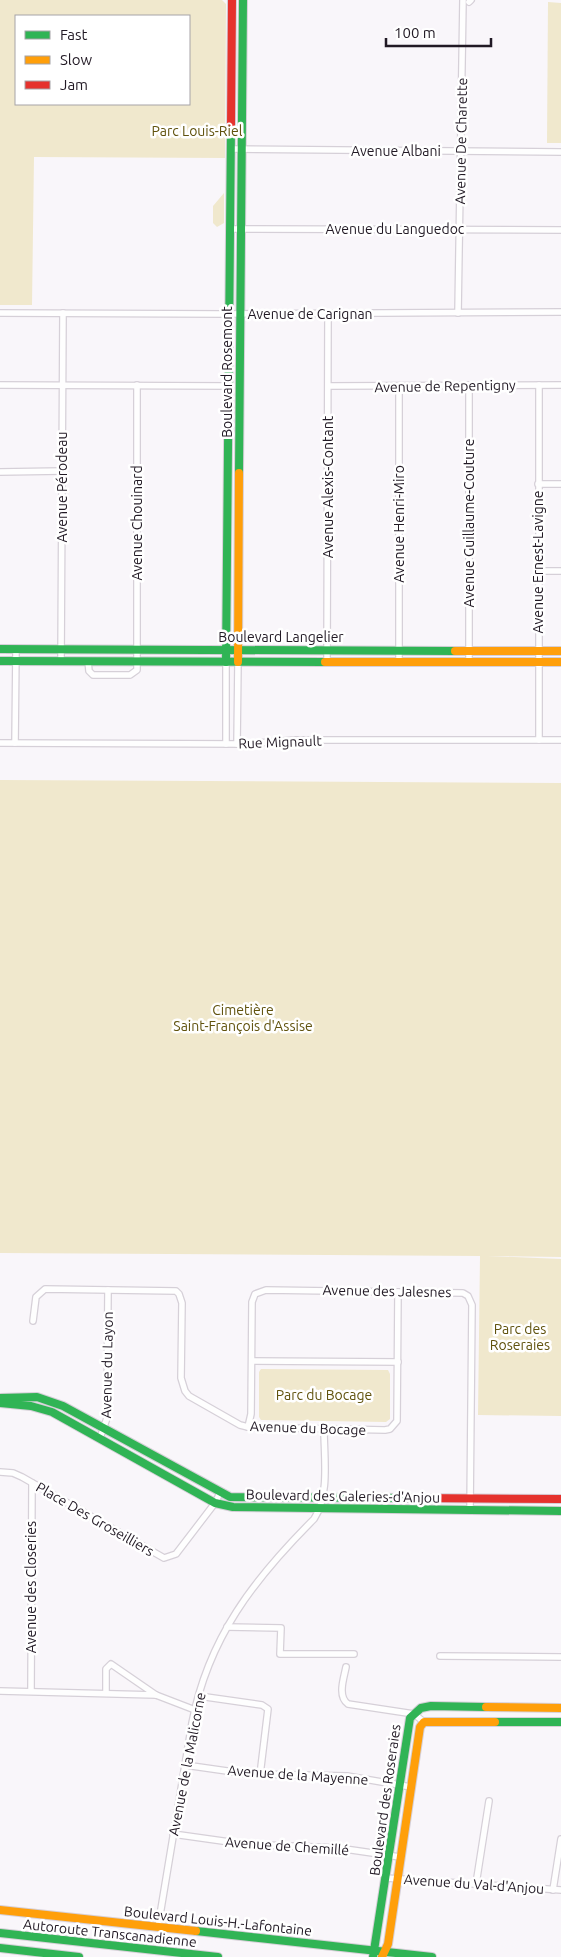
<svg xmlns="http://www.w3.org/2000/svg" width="561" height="1957" viewBox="0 0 561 1957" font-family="Ubuntu,sans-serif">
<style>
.green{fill:#f0e8cd;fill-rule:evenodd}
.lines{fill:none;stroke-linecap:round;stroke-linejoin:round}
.street-casing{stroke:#d6d0d8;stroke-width:8}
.fast-casing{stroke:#d6d0d8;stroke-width:10}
.slow-casing{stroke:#d6d0d8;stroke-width:10}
.jam-casing{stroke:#d6d0d8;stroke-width:10}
.street{stroke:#fefefe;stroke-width:5.5}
.fast{stroke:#30b455;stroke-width:8}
.slow{stroke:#ff9f0a;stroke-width:8}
.jam{stroke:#e5322d;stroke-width:8}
.labels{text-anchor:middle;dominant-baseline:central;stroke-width:5;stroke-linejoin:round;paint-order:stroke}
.park-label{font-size:14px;fill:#60520d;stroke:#fff}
.street-label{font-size:14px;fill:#211924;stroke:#fff}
</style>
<rect width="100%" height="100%" fill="#f9f6fa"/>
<g class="green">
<path d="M0,0h222l4,4 -1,154 -191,-1 -2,148h-32zM189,16v88h-173v-88z"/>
<path d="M548,2l13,1v140h-14z"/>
<path d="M224,193v30l-7,4 -4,-4v-17z"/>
<path d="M0,780l561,3v474l-74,-1 74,3v157l-83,-1 2,-159 -480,-3z"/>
<path d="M261,1369l127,1 2,4v45l-4,3 -125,-2 -2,-3v-45z"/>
</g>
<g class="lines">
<g class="street-casing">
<g id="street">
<path d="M469,2l2,-2"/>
<path d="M231,149l330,3"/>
<path d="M229,229l332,1"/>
<path d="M0,313l224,1 337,-2"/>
<path d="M458,313l5,-313"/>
<path d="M0,385l228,1"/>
<path d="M469,385v276"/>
<path d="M539,385v355"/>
<path d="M329,386l232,-1"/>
<path d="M399,386v275"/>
<path d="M0,472l62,-1"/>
<path d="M538,484h23"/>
<path d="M538,571h23"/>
<path d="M61,661l2,-348"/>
<path d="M88,661l1,10 4,4h37l7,-5v-285"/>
<path d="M327,661l1,-347"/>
<path d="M0,743l243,1 53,-4h265"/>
<path d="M15,743l1,-93"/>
<path d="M226,744v-82"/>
<path d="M237,744l1,-82"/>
<path d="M33,1321l3,-24 9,-8 131,2 3,3 3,9 -1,75 4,13 4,5 51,29 8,2 137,3 5,-1 7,-8 1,-129"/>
<path d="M252,1361l146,1"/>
<path d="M248,1427l3,-13 1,-112 3,-8 11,-4 197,3 5,3 4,9 -2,205"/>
<path d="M100,1438l7,-20 1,-128"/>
<path d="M0,1472l13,1 9,4 142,81 12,-4 39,-51 5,-10"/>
<path d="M227,1627l54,1 -1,26h74"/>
<path d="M440,1656l121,1"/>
<path d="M346,1667c-2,11 -9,29 2,37l66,10 10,8"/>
<path d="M0,1691l156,4 39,15"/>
<path d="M31,1691l1,-208"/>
<path d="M106,1693v-24l5,-5 45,31"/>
<path d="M199,1696l63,9 6,4 -8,66"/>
<path d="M185,1765l63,9 99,2 64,11"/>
<path d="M173,1834l71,10 94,4 62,9"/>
<path d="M386,1878l175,12"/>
<path d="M476,1884l13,-83"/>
<path d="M553,1890l8,-51"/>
<path d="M158,1927l34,-204c16,-85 62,-144 122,-204 16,-24 10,-62 10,-90"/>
</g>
</g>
<g class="fast-casing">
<g id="fast">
<path d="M239,473l4,-473"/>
<path d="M0,649l455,2"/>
<path d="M0,661l325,1"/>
<path d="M226,662l5,-536"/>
<path d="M0,1398l37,-1 26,9 167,91 183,1"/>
<path d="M0,1403l31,3 21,6 163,91 18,4 328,4"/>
<path d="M495,1722h66"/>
<path d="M196,1931l236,26"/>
<path d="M0,1933l218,24"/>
<path d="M0,1948l79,9"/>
<path d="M373,1957l37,-239 11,-10 10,-2 55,1"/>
</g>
</g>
<g class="slow-casing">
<g id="slow">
<path d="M455,651h106"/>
<path d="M238,662l1,-189"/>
<path d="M325,662h236"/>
<path d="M486,1707l75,1"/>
<path d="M0,1910l196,21"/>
<path d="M382,1957l6,-13 32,-217 4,-5h71"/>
</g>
</g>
<g class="jam-casing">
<g id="jam">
<path d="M231,126l1,-126"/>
<path d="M413,1498l148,1"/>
</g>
</g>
<use href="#street" class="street"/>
<use href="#fast" class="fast"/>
<use href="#slow" class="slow"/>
<use href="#jam" class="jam"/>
</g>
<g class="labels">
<g class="park-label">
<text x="197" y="131">Parc Louis-Riel</text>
<text x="243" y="1010">Cimetière<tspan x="243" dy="16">Saint-François d'Assise</tspan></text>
<text x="520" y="1329">Parc des<tspan x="520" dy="16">Roseraies</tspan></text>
<text x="324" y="1395">Parc du Bocage</text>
</g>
<g class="street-label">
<text transform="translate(461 141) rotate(-89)">Avenue De Charette</text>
<text x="396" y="151">Avenue Albani</text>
<text x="395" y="229">Avenue du Languedoc</text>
<text x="310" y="314">Avenue de Carignan</text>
<text transform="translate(227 372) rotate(-90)">Boulevard Rosemont</text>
<text transform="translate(445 386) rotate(-1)">Avenue de Repentigny</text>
<text transform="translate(62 487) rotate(-90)">Avenue Pérodeau</text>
<text transform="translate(328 487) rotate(-90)">Avenue Alexis-Contant</text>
<text transform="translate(137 523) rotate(-90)">Avenue Chouinard</text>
<text transform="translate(469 523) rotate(-90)">Avenue Guillaume-Couture</text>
<text transform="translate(399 524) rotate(-90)">Avenue Henri-Miro</text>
<text transform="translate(538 562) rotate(-90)">Avenue Ernest-Lavigne</text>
<text x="281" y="637">Boulevard Langelier</text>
<text transform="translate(280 742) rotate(-2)">Rue Mignault</text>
<text transform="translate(387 1291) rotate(1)">Avenue des Jalesnes</text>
<text transform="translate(107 1365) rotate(-89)">Avenue du Layon</text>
<text transform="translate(308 1428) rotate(2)">Avenue du Bocage</text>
<text transform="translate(343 1496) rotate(1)">Boulevard des Galeries-d'Anjou</text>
<text transform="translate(95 1519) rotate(30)">Place Des Groseilliers</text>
<text transform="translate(31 1587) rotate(-90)">Avenue des Closeries</text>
<text transform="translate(187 1764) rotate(-79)">Avenue de la Malicorne</text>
<text transform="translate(298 1775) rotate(4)">Avenue de la Mayenne</text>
<text transform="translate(385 1800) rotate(-82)">Boulevard des Roseraies</text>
<text transform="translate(287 1846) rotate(4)">Avenue de Chemillé</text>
<text transform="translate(474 1884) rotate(4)">Avenue du Val-d'Anjou</text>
<text transform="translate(218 1921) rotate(6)">Boulevard Louis-H.-Lafontaine</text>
<text transform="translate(110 1933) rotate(6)">Autoroute Transcanadienne</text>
</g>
</g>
<rect x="15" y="15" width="175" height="90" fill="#ffffff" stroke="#a6a3a7"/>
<rect x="25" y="31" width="25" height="8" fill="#30b455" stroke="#a6a3a7"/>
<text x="60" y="40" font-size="15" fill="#211924">Fast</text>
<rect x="25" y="56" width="25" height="8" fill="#ff9f0a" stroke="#a6a3a7"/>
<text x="60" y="65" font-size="15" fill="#211924">Slow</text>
<rect x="25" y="81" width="25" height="8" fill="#e5322d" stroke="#a6a3a7"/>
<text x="60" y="90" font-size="15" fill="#211924">Jam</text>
<path d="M386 38v8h105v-8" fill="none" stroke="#211924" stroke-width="2.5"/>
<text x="394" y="38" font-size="15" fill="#211924" stroke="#ffffff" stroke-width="4" paint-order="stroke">100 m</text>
</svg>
